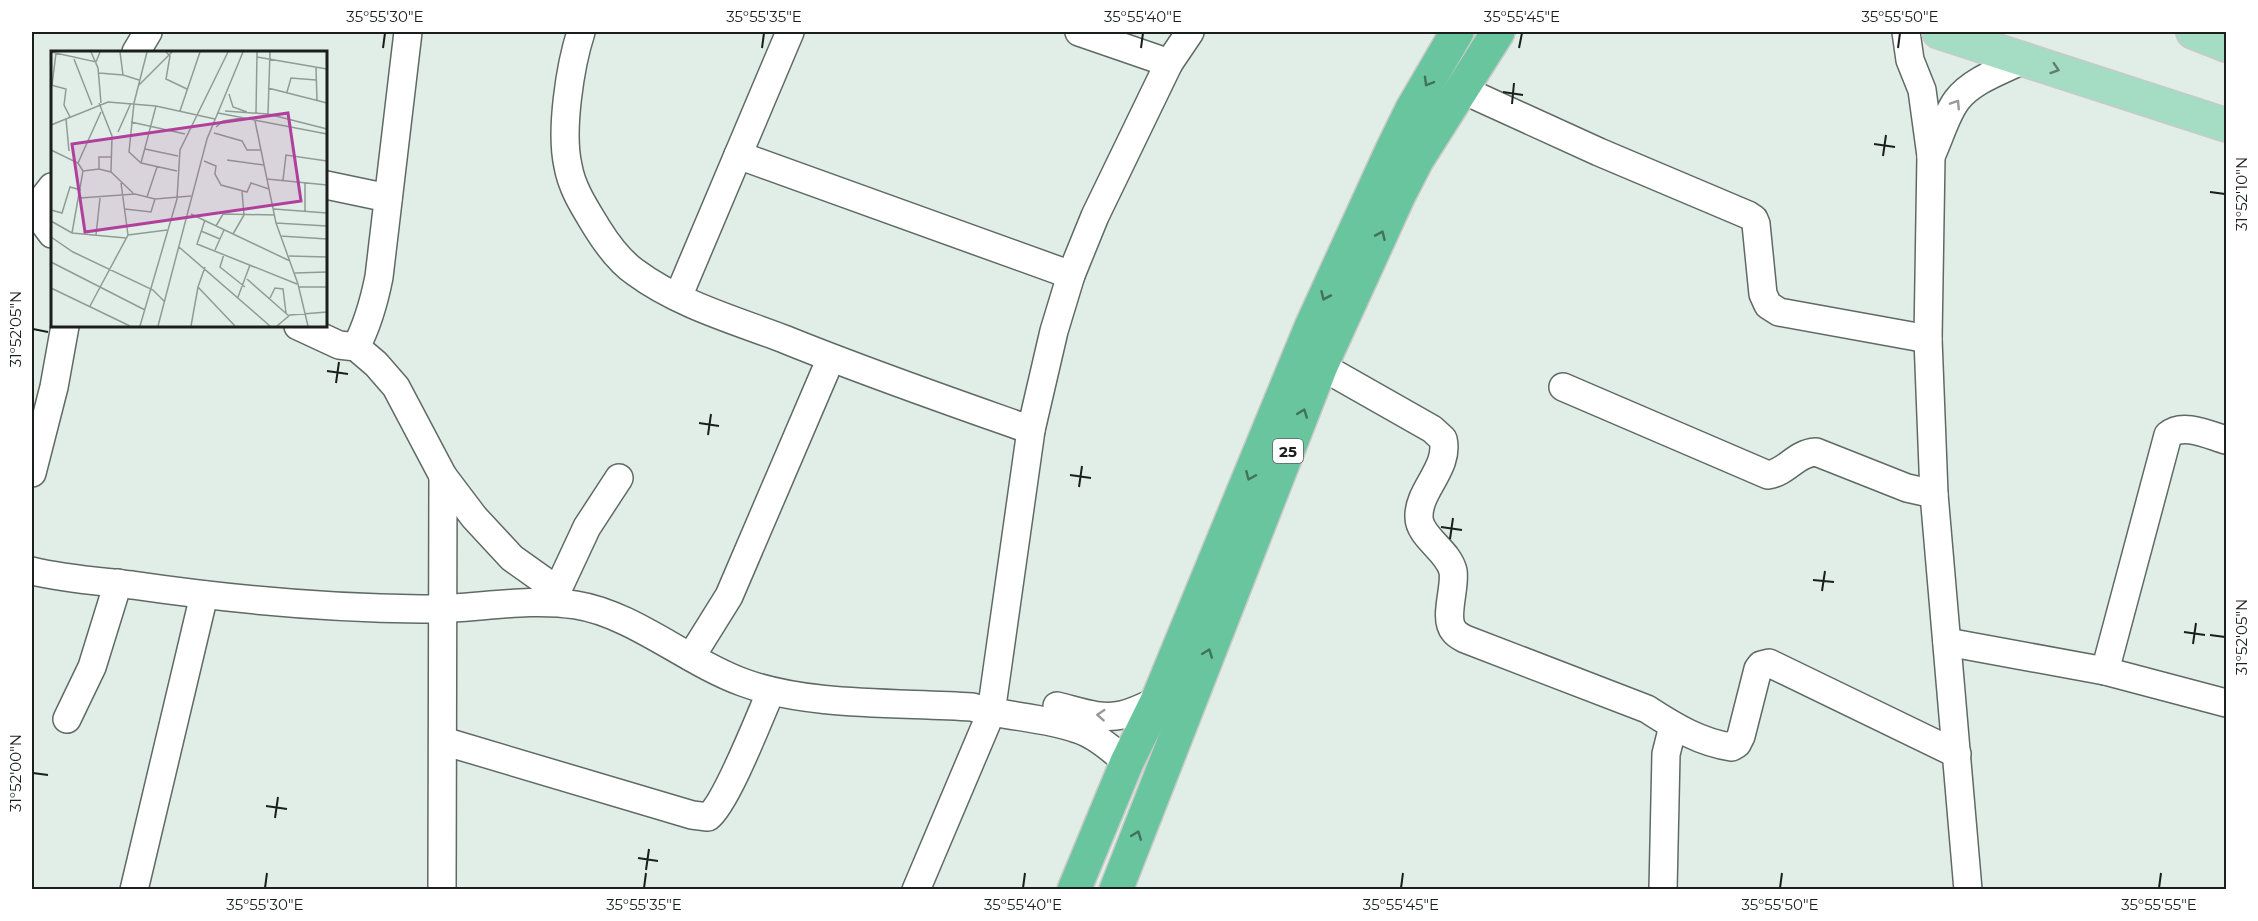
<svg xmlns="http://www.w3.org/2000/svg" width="2258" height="921" viewBox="0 0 2258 921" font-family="Montserrat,sans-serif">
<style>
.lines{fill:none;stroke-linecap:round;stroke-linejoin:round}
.minor-casing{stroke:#5f6a65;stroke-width:30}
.major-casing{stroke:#c8c9c9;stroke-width:36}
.highway-casing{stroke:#c8c9c9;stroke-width:36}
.minor{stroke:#fff;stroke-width:27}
.major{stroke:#a5dcc4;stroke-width:33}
.highway{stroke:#69c59d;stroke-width:33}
.oneway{stroke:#607d70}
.oneway2{stroke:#42725c}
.oneway3{stroke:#989a99}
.ticks{fill:none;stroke:#1a1e1c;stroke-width:2}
.labels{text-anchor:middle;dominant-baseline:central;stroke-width:6;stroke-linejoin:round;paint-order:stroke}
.shield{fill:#fff;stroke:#5f6260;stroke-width:1.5}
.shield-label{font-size:15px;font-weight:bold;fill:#1a1e1c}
.inset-road{fill:none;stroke:#919b96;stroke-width:1.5}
.view{fill:#b1409c;fill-opacity:0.15;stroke:#b1409c;stroke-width:3}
.inset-edge{fill:none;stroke:#1a1e1c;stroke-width:3}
.neatline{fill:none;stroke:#1a1e1c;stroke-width:2}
.ticks-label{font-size:15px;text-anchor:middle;fill:#1a1e1c}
</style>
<rect width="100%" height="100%" fill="#e1eee7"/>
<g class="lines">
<g class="minor-casing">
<g id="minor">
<path d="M581,32c-11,34 -21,99 -13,134 4,23 17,42 29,62 10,16 22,33 38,44 43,32 99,48 149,67 81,33 165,62 247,91"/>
<path d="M1079,32l90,31"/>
<path d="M1906,32l4,28 12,30 9,66 -3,183 6,155 34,396"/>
<path d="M136,52l12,-20"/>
<path d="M1463,90l136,62 149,63 6,4 2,5 7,70 5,11 11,7 149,27"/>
<path d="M738,155l333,120"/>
<path d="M1931,156c8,-16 15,-42 26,-56 15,-20 46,-30 68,-41"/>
<path d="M326,185l62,13"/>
<path d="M32,207l20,27"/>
<path d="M35,209l17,-22"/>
<path d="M678,297l112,-265"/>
<path d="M298,326l41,19 17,2 20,17 20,23 47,89 31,41 38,41 45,32"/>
<path d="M356,347c12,-23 18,-45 23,-70l29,-245"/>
<path d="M1321,366l111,63 11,10c7,29 -25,51 -24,78 0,20 29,33 34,54 3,17 -10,47 1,60 2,3 7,6 11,8l182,70c26,17 54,34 85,38l5,-3 4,-8 17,-67 3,-4 8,-2 188,91"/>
<path d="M1563,387l205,88c19,-3 28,-22 48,-23l91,36 27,6"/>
<path d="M32,473l22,-86 11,-61"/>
<path d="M32,571c33,8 66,10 100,14 96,14 192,23 289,24 51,1 104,-12 155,-4 57,9 111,57 166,77 66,25 159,20 230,25 34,10 71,10 105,22 19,6 35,21 50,33"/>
<path d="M552,602l35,-75 32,-49"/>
<path d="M1947,642l158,29 121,32"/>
<path d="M691,657l38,-61 102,-238"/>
<path d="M2105,671l63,-236c15,-13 41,0 58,5"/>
<path d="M1057,706c21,5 43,14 65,9 12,-3 24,-9 35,-14"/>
<path d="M67,719l25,-52 26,-84"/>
<path d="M443,741l249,74 16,2c18,-13 52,-101 63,-126"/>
<path d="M134,890l70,-295"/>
<path d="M442,890l1,-414"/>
<path d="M916,890l75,-177 40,-283 23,-99 17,-56 24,-59 74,-153 21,-31"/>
<path d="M1663,890l3,-136 7,-28"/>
</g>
</g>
<g class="major-casing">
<g id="major">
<path d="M1939,32l287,93"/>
<path d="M2193,32l33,13"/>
</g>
</g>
<g class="highway-casing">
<g id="highway">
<path d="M1074,890l53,-128 30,-61 154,-374 80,-175 21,-43 45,-77"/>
<path d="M1116,890l205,-524 78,-171 18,-35 81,-128"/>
</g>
</g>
<use href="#minor" class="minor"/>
<use href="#major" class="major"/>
<use href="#highway" class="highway"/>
</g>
<defs><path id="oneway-chevron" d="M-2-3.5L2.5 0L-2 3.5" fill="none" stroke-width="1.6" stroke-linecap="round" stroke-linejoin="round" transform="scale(1.5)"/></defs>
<use class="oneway" href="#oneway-chevron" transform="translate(2055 69) rotate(18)"/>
<g class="oneway2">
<use href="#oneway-chevron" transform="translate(1428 82) rotate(120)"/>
<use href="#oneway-chevron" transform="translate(1381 235) rotate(-66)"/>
<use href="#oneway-chevron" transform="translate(1325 296) rotate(114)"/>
<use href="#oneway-chevron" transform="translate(1303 413) rotate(-69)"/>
<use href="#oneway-chevron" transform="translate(1250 476) rotate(113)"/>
<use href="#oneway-chevron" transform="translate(1208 653) rotate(-69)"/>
<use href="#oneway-chevron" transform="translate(1137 835) rotate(-69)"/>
</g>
<g class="oneway3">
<use href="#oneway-chevron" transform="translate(1956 104) rotate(-57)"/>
<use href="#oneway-chevron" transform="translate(1101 715) rotate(-176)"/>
</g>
<path class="ticks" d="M383,48l2,-15M762,48l2,-15M1141,48l2,-15M1519,48l3,-15M1898,48l2,-15M1503,92l20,3M1512,104l2,-21M1874,144l21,3M1883,156l3,-21M2210,192l15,2M33,329l15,3M327,371l21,3M336,383l3,-21M699,423l20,3M708,435l3,-21M1070,475l21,3M1079,487l3,-21M1441,527l21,3M1450,539l3,-21M1813,580l21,2M1822,591l3,-20M2184,632l21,3M2210,635l15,2M2193,644l3,-21M33,773l15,2M266,806l21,3M275,818l3,-21M638,858l20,3M646,870l3,-21M265,888l2,-15M644,888l2,-15M1023,888l2,-15M1401,888l2,-15M1780,888l2,-15M2159,888l2,-15"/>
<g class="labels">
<rect class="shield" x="1273" y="439" width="30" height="24" rx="4.5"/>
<g class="shield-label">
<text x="1288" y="451">25</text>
</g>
</g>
<g transform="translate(51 51)">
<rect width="276" height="276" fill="#e1eee7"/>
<path class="inset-road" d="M0,1l45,10 4,-10M40,1l7,16 3,35M69,1l3,23 16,5M96,1l-13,51 -5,49 12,11 36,8M115,1l4,4 -4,23 21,10M206,6l70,12M23,8l18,46M265,17l1,33M48,22l24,2M0,34l15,4 -2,16 6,12M1,34l4,-32M88,34l33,-33M217,37l59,15M236,41l4,-14 25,2M178,43l4,13 14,5M48,52l13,33 -1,36M129,60l20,-59M174,60l43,3 59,15M167,62l109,21M205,62l1,-61M217,63l2,-62M15,68l3,32M204,70l21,102 22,61 10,42M80,71l54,12M0,74l57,-23 48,4 59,13M165,76l7,-6 19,-3M67,81l13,-29M163,82l28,8 5,9h14M94,98l33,7M0,99l27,13 5,8 -11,62M176,109l37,5M153,110l12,5 -1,8 6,11 26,7 4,-9 18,6M27,112l23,-51M90,112l15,-57M48,118v-12h13M32,120l16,-2 12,3 22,21M216,128l60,6M232,129l3,-25 41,6M96,146l10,-30M29,147l55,-4 20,5 36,-3M74,158l26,3 4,-13M223,158l53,4M0,159l11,3 8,-26 11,3M254,160v-29M140,163l99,47M154,169l-8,24 100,40M0,170l21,12 54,5M225,172l51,3M165,175l7,-12 52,1M150,180l19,8M182,183l11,-19 -2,-24M45,184l4,-37M77,184l39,-5M229,185l47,3M0,186l22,15 80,38 11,11M128,196l91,79M164,199l9,-20M173,203l-4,13 25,20M238,205l38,1M0,211l94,48M154,216l-7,20 37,39M244,222l32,-1M196,228l42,37M248,236h28M0,237l79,38M187,246l12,-32M219,247l5,-10 8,1 3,24M39,255l38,-71 -7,-52M89,275l37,-127 3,-49 48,-98M107,275l49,-187 36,-87M140,275l7,-39M226,275l13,-11 37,-3"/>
<path class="view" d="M237,62l13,88 -216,31 -13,-88z"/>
<rect width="276" height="276" class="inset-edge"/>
</g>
<rect width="2258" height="921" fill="none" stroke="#ffffff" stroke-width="66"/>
<rect x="33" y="33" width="2192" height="855" class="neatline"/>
<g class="ticks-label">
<text x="385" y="22">35°55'30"E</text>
<text x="764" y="22">35°55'35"E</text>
<text x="1143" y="22">35°55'40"E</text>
<text x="1522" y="22">35°55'45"E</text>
<text x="1900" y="22">35°55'50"E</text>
<text transform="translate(2242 194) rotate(-90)" y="5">31°52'10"N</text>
<text transform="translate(16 329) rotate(-90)" y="5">31°52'05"N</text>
<text transform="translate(2242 637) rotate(-90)" y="5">31°52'05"N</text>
<text transform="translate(16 773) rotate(-90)" y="5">31°52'00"N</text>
<text x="265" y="910">35°55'30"E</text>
<text x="644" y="910">35°55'35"E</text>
<text x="1023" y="910">35°55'40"E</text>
<text x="1401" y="910">35°55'45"E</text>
<text x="1780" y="910">35°55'50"E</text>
<text x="2159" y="910">35°55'55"E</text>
</g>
</svg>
